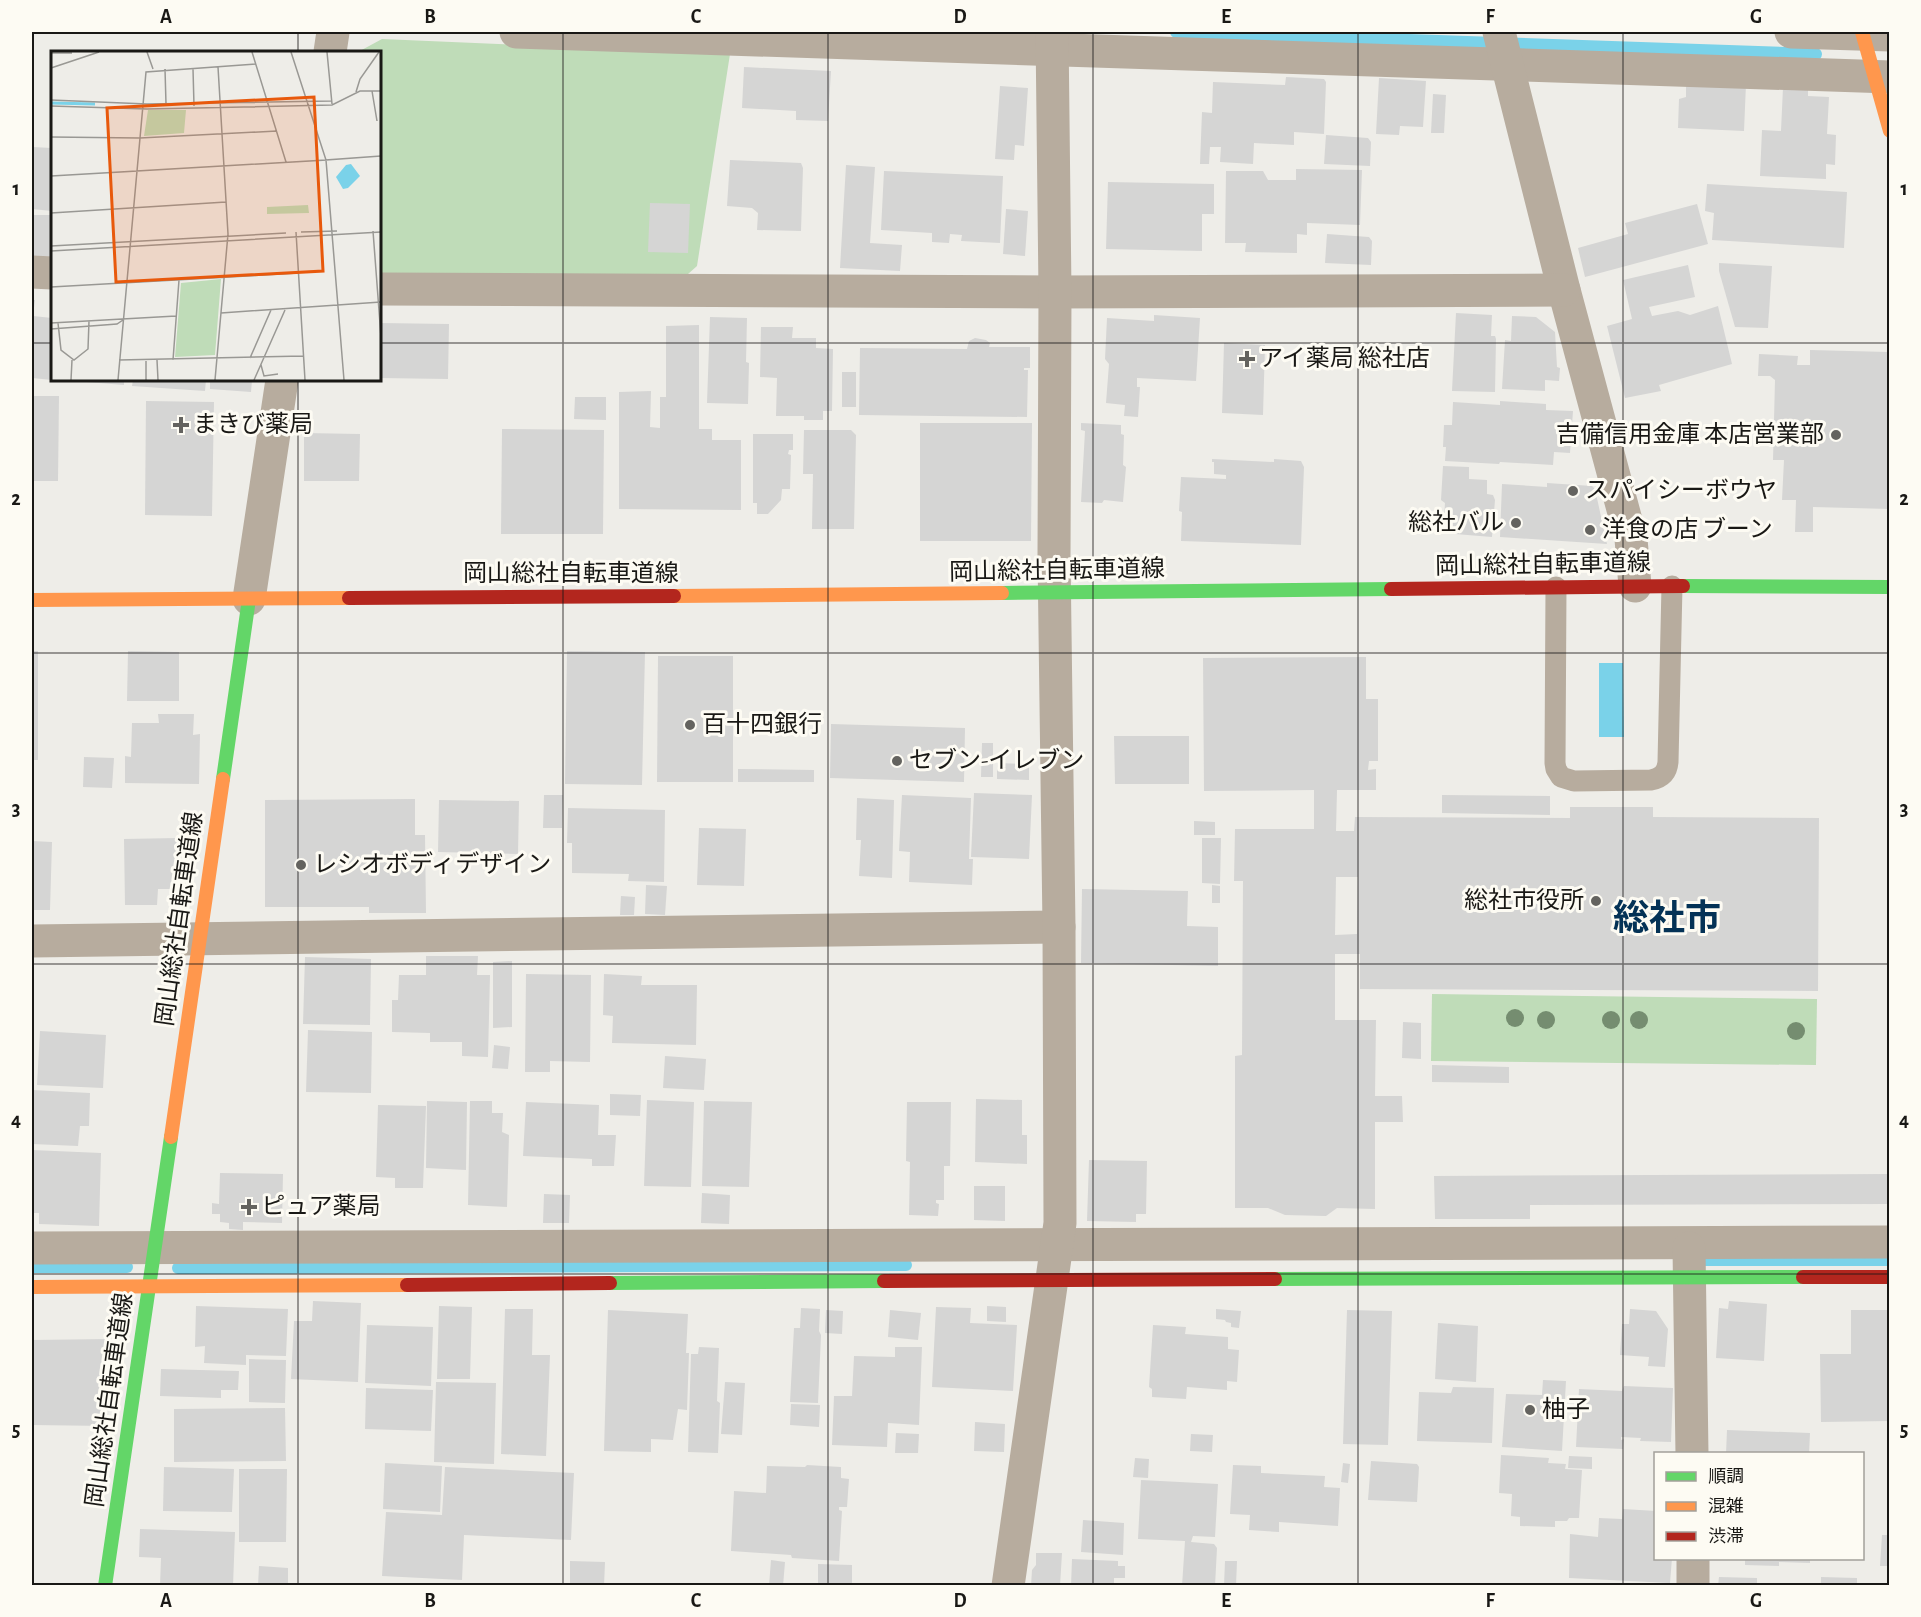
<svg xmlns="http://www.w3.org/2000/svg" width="1921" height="1617" viewBox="0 0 1921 1617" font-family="'Alegreya Sans','Noto Sans JP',sans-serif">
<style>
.green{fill:#bfdcb8}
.water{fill:#7ad2e9}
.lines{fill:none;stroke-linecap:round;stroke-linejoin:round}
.stream{stroke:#7ad2e9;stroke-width:12}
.building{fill:#d5d5d4;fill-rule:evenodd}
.lane{stroke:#b7ac9e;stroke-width:21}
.street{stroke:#b7ac9e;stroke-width:33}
.fast{stroke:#63d668;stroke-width:14}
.slow{stroke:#ff974d;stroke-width:14}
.jam{stroke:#b3261e;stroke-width:14}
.tree{fill:#758d70}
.grid{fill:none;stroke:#191815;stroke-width:1.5;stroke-opacity:0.55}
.poi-dot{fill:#64635f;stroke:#fdfbf3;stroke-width:2}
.labels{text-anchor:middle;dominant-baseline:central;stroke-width:6;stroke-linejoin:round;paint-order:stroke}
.poi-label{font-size:24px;fill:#191815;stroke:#fdfbf3;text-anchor:start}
.street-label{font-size:24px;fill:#191815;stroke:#fdfbf3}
.town-label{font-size:36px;font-weight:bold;fill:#043256;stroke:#fdfbf3}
.inset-river{fill:none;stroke:#7ad2e9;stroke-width:3}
.inset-road{fill:none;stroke:#999894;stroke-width:1.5}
.view{fill:#e8590c;fill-opacity:0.15;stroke:#e8590c;stroke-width:3}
.inset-edge{fill:none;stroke:#191815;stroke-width:3}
.neatline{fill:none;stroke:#191815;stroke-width:2}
.grid-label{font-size:20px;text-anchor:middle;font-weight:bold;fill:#191815}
</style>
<rect width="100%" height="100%" fill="#eeede8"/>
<g class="green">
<path d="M382,39l348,15 -33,212 -9,8 -308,6v-228h-22z"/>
<path d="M1432,994l385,5 -1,66 -385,-4z"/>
</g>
<path class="water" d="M1599,663h24l1,74h-25z"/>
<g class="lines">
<g class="stream">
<path d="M1176,32l640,22"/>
<path d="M1690,1260h200"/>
<path d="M32,1267h95"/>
<path d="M178,1268l728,-3"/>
</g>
</g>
<g class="building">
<path d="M744,67l87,4 -3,50 -32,-1v-9l-54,-3z"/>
<path d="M1286,77l38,2 2,3 -2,52 -30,-2v13l-40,-2 -1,21 -33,-2 1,-15h-11l-1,17h-9l2,-52 10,1 1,-31 72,3z"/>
<path d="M1379,78l47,3 -3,46 -23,-1 -1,9 -23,-1z"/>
<path d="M1686,82l60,2 -2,47 -66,-3 1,-29 7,-2z"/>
<path d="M1000,86l28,2 -4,58 -9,-1 -1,15 -19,-1z"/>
<path d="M1783,88l25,1v7l21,1 -2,37 9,1 -1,30 -9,-1v15l-66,-3 2,-46 19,1z"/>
<path d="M1433,94l13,1 -2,38h-13z"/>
<path d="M1326,135l42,3 3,4 -1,24 -46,-2z"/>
<path d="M32,147l20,1v63l-20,-2z"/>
<path d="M730,160l71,3 2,5 -2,63 -44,-1 1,-17 -6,-5 -25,-2z"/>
<path d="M846,165l29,2 -5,76 32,2 -2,26 -60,-3z"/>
<path d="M1296,169l66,1 -2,55 -53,-2v12l-10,-1v19l-52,-1 1,-9h-21l1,-72h37l5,9h28z"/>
<path d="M884,171l119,5 -3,67 -39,-2 1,-6 -12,-1 -1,9 -17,-1v-9l-51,-3z"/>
<path d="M1108,182l106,2v30h-12v37l-96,-2z"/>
<path d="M1707,184l140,8 -3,56 -132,-8 2,-27 -9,-2z"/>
<path d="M650,203l40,1 -2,49 -40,-1z"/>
<path d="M1697,204l11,40 -123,33 -7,-29 50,-14 -3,-11z"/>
<path d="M1006,209l22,2 -3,45 -22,-2z"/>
<path d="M32,215h20v44l-20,-1z"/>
<path d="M1327,234l42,3 3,4 -1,24 -46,-2z"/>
<path d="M1719,263l53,3 -4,62 -33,-1 -16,-56z"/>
<path d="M1688,265l7,32 -46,10 3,9 26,-5 12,4 28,-9 14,58 -73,21 2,6 -36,7 -18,-72 25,-7 -9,-39z"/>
<path d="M32,300h3l-2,16 19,2v62l-20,-2z"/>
<path d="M1456,313l36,2 -1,21h4l1,3 -1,53 -43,-1z"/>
<path d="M1154,315l46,3 -4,63 -59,-3v9h3l-2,30 -14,-1 1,-11 -19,-2 3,-39 -4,-5 2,-41 47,3z"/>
<path d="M1512,316l24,1 19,15 2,35 3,1 -1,13 -14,-1v11l-43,-2 3,-49 6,1z"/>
<path d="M710,317l37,1 -1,44 3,1 -1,41 -41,-1z"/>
<path d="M380,323l69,1 -1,55 -68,-1z"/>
<path d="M699,325v104h13v11h29v70l-122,-1v-117l32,-1 -1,36 10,1v-31h6v-71z"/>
<path d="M761,327h32l-1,11h24v10l17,1 -1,62h-9v9h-19v-4h-28l1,-38 -17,-1z"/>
<path d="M975,338l11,2 4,3 -1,4h41v21h-6v2h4l-1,47 -168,-2 1,-67 107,1 2,-8z"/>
<path d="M1224,343l41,2 -2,70 -41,-2z"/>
<path d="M1810,350l78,2 2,157 -77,-2v25h-18l1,-32h-14l2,-40h-11l2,-80 -5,-4h-12l1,-22 39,2 -1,9h13z"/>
<rect x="842" y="372" width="14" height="35"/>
<path d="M74,380h50v5l-50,-4z"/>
<path d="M133,380h73l-1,11 -73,-5z"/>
<path d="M210,380h42l-1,12 -41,-3z"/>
<path d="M32,396h27l-1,85h-26z"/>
<path d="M575,397h31v23l-32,-1z"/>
<path d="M146,401l68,1 -2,114 -67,-1z"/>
<path d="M1500,401l46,3v6l27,1 -3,42 -16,-1 -1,13 -53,-3 -1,2 -54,-3 1,-14h-3l1,-22h8l1,-23 47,3z"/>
<path d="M920,423h112l-1,118h-111z"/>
<path d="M1081,423l40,2v9l3,1 -1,30 3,2 -3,35 -19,-2 -2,3 -21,-1 4,-71 -4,-1z"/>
<path d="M502,429l102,1 -1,104h-102z"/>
<path d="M804,430h47l5,5 -2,94h-42l1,-55h-10z"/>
<path d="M304,433l56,1 -1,47h-55z"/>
<path d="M753,434h40v16h-4l-1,4 3,1 -1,34h-8l-1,11 -13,14h-11v-11h-4z"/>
<path d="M1212,459l62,3v-3l27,2 3,6 -3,78 -120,-4 1,-29 -3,-1 2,-34 45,2v-4l-12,-1v-12h-2z"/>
<path d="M1443,466l26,1v12l18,1v14l6,1 2,5 -3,37 -49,-4 2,-30 -4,-3z"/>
<path d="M1547,483l45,3 3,3 12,55 -107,-7 2,-53 45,3z"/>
<rect x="32" y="651" width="6" height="109"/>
<path d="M128,651l51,1v49h-52z"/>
<path d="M567,651l78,1 -3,133 -77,-1z"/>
<path d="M658,656h75v126h-76z"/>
<path d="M1366,657v42h12v62h-9l-1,9 8,-1v21h-39l-1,41h18l1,-14 215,1v-11h83v10l166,1 -1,173 -458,-2v-35h-25v66h41l-1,76h27l1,26h-28v87l-38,-1 -11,8 -41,-1 -17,-7h-33v-152l7,-1 1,-174h-9l1,-52h79v-39l-110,1 -1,-133zM1336,877h22l-1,57 -22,1z"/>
<path d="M158,714h36l-1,21 7,-1 -1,50 -74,-1v-27l6,1 1,-34h27z"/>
<path d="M831,724l134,4 -1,54 -134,-4z"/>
<path d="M1114,736h75v48h-74z"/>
<path d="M982,743h11v34h-12z"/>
<path d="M84,757l30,1 -2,30 -29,-1z"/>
<path d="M997,763l32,1v16l-32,-1z"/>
<path d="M738,769l76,1v12h-76z"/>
<path d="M974,793l58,2 -3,64 -58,-2z"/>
<path d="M544,795h19l-1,33h-19z"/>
<path d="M902,795l69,3 -2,61h4l-1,26 -63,-3 1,-30 -11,-1z"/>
<path d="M1442,795l108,1v19l-108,-2z"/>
<path d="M857,798l37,2 -2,78 -33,-2 2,-36h-5z"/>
<path d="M415,799v36h10l1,78h-57v-6h-104v-107z"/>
<path d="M439,800l80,1 -1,53 -80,-2z"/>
<path d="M568,808l97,2 -1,72 -36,-1 1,-7 -57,-1v-30h-5z"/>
<path d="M1194,821l21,1v13h-21z"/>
<path d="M699,828l47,1 -2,57 -47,-1z"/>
<path d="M177,838v51h-19l-1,16h-32l-1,-66z"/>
<path d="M1202,838h19l-1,46 -18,-1z"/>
<path d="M32,841l20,1 -2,68h-18z"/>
<path d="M646,885l21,1 -2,29 -20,-1z"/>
<path d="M1212,885l8,1v17h-8z"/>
<path d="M1082,889l106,2 -1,35 31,1v39l-137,-3z"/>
<path d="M621,896l14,1 -1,18h-14z"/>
<path d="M426,956h52l-1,19h13l-2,82 -26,-1v-14h-32v-9l-38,-1v-32h6l1,-25h27z"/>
<path d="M305,957l66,2 -1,66 -67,-1z"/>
<path d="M512,961v66l-19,1v-66z"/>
<path d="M526,974l65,1 -1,87 -40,-1v11h-25z"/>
<path d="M604,974l38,2 -1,9h56l-1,60 -84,-2 1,-27 -10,-1z"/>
<path d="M1403,1022l18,1v36l-19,-1z"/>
<path d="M308,1030l64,2 -1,61 -65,-1z"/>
<path d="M40,1031l66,4 -3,53 -66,-3z"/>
<path d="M494,1045l16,2 -2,22 -16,-1z"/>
<path d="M665,1056l41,3 -2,31 -41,-2z"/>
<path d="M1432,1065l77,2v16l-77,-1z"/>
<path d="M32,1090l58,3 -1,33h-9l-2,20 -46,-2z"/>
<path d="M610,1094l31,1 -1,21 -30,-1z"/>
<path d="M976,1099l46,1v35h5v29l-52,-2z"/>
<path d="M647,1100l47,2 -3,85 -47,-1z"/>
<path d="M427,1101l40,1 -1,68 -40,-2z"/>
<path d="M470,1101h22v12h11l-1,19 7,3 -2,72 -39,-2z"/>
<path d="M704,1101l48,1 -3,85 -47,-1z"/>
<path d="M526,1102l73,3 -1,30h18l-2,31h-22v-7l-69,-3z"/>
<path d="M907,1102h44l-1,64h-6v34h-8v3l3,1 -1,12 -29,-1 1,-53 -4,-1z"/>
<path d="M378,1105l48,1 -3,82h-28v-10l-19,-1z"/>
<path d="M32,1150l69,3 -2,73 -60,-2v-11h-7z"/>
<path d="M1089,1160l58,1 -1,53h-10v8l-49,-1z"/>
<path d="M220,1173l63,1 -1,49 -39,-1v8l-14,-1v-6l-9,-1v-8h-8v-11l7,1z"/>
<path d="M1890,1174v30l-360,1v14h-95l-1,-43z"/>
<path d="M974,1186h31v35l-31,-1z"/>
<path d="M702,1193l28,2 -1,29 -28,-1z"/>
<path d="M544,1194l26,1 -1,28h-26z"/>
<path d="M313,1301l48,2 -3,79 -67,-3 3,-58h18z"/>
<path d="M1729,1301l38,3 -3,57 -48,-3 3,-50 9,1z"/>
<path d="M196,1306l92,3 -2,47 -40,-1v10l-42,-2 1,-17 -10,1z"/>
<path d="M439,1306l33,1 -2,72h-33z"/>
<path d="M987,1306l19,1v15l-19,-1z"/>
<path d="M936,1307l35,1 -1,15 47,2 -4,66 -81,-4z"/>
<path d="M801,1308l19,1 -1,22 2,4 -3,68 -28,-1 4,-74h6z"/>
<path d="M505,1309h28l-1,46h18l-4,101 -45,-2z"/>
<path d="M1216,1309l25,2 -2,17 -8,-1v-4l-5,-1 -1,-2 -9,-1z"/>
<path d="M1630,1309l26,2 12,18 -3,38 -17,-1 1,-9 -29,-2 2,-31h7z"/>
<path d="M608,1310l80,4 -2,39h3l-2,57 -9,-1 -5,31 -22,-1v13l-47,-1z"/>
<path d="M826,1310l17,1 -1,23 -17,-1z"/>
<path d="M890,1310l31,3 -3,27 -30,-3z"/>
<path d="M1347,1310l45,1 -4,134 -45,-1z"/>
<path d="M1851,1310h39v111l-69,1 -1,-68h31z"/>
<path d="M1438,1323l40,3 -2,56 -41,-3z"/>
<path d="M367,1325l66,2 -2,59 -66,-3z"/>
<path d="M1153,1325l33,2 -1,7 43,3v12l11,1 -2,32 -10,-1v9l-40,-3 -1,12 -34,-2v-8l-3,-2z"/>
<path d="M109,1339l-1,87 -76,-1v-85z"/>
<path d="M699,1347l20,1 -2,53 3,2 -2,50 -30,-1 3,-98h7z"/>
<path d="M895,1347h27l-3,78 -31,-2 -1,24 -55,-2 2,-49h18l2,-40 41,1z"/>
<path d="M249,1359l37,1 -1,43 -36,-1z"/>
<path d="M161,1369l78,2 -1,19h-17v8l-61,-2z"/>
<path d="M1543,1380l23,1 -4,70 -60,-4 4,-53 36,1z"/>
<path d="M436,1382l60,1 -2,81 -60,-2z"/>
<path d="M725,1382l20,1 -3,52 -21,-1z"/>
<path d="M1624,1386l49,2 -2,54 -31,-1 1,-3 -20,-1v3l3,-1 -1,10 -47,-2 3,-58 43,2z"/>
<path d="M1453,1387l41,1 -2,55 -75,-2 2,-49 32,1z"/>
<path d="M366,1388l67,2 -2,41 -66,-2z"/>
<path d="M791,1404l29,1 -1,22 -29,-2z"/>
<path d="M285,1408l1,53 -112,1v-53z"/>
<path d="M975,1422l30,2 -1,28 -30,-1z"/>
<path d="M1727,1430l83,3 -1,21h-83z"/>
<path d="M896,1433l23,1 -1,19h-23z"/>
<path d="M1191,1434l22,1 -1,17 -22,-1z"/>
<path d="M1501,1455l48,3 -1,5 18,1 -1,5 17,1 -3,48h-10l-2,3h-12v6l-35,-1v-9l-9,-1 1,-22 -13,-1z"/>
<path d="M1569,1456l23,1v12l-24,-1z"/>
<path d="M1135,1458l14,1 -1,19 -15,-1z"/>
<path d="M1371,1461l46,3 2,3 -2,35 -49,-2z"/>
<path d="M385,1463l57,3 -2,46 -57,-3z"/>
<path d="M1343,1463l7,1 -2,19 -7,-1z"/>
<path d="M807,1465l34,2v11l8,1 -2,28h-8v3l3,1 -3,50 -47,-3 -1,-3 -60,-4 3,-60 32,2 1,-27 38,1z"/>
<path d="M1233,1465l28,1v7l64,3 -1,11 16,1 -2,38 -59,-4v10l-30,-2 1,-15 -20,-1z"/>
<path d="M164,1467l70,2 -2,43 -69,-1z"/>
<path d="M445,1467l129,6 -3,67 -107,-5 -2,45 -80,-4 4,-64 56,3z"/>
<path d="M239,1469h48l-1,73h-47z"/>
<path d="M1141,1480l77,4 -3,53 -22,-1 -2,6 23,2 3,4 -2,38h-33l3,-45 -47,-2z"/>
<path d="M1623,1509l33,2v47h16l-2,25 -101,-5 1,-44 28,3 1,-19 23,1z"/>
<path d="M1083,1520l41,3 -1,32 -42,-3z"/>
<path d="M140,1529l95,3 -2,54h-73l1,-28 -22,-1z"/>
<path d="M1882,1535h8v31h-10z"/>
<path d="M1036,1553h26l-2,33h-29l1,-16 4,-5z"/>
<path d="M1745,1558h65v5l-31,-1v4l-34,-1z"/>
<path d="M1072,1559l46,2v5h7v12h-11v8h-43z"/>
<path d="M771,1560l14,2 -2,24h-14z"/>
<path d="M570,1561l35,1 -1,24h-34z"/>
<path d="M1225,1561h12l-1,25h-12z"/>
<path d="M818,1564l34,1v21h-34z"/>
<path d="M259,1566l29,2v18h-30z"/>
<path d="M1719,1577l38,1v8h-39z"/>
<path d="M1821,1577l36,1v8h-36z"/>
</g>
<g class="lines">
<path class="lane" d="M1556,587l-1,176 1,6 5,8 13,4 77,-1c10,-2 16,-7 17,-18l4,-176"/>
<g class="street">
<path d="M516,32l1374,45"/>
<path d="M1499,32l65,258 67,249 4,47"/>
<path d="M1791,32l99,3"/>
<path d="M330,52l3,-20"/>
<path d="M32,272l20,1"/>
<path d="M380,289l675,3 509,-2"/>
<path d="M249,599l33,-219"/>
<path d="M32,941l1027,-14"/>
<path d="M32,1248l1858,-6"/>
<path d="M1689,1248l3,206"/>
<path d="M1693,1558v28"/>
<path d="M1008,1586l52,-363 -1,-296 -5,-371 1,-264 -3,-260"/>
</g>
<g class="fast">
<path d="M1683,586l207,1"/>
<path d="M1002,593l389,-4"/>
<path d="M223,779l26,-180"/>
<path d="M1275,1279l528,-2"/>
<path d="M610,1283l274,-2"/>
<path d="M105,1586l66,-449"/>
</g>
<g class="slow">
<path d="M1862,32l28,99"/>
<path d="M674,596l328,-3"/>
<path d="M32,600l317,-2"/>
<path d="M171,1137l52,-358"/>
<path d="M32,1287l375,-2"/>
</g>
<g class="jam">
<path d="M1391,589l292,-3"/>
<path d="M349,598l325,-2"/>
<path d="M1803,1277h87"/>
<path d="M884,1281l391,-2"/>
<path d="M407,1285l203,-2"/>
</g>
</g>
<g class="tree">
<circle cx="1515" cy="1018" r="9"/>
<circle cx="1546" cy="1020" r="9"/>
<circle cx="1611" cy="1020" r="9"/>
<circle cx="1639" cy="1020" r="9"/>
<circle cx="1796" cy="1031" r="9"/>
</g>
<path class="grid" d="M298,32v20M563,32v1554M828,32v1554M1093,32v1554M1358,32v1554M1623,32v1554M32,343h20M380,343h1510M298,380v1206M32,653h1858M32,964h1858M32,1274h1858"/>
<g class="poi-dot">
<path d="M1244 350h6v6h6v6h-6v6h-6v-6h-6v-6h6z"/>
<path d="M178 416h6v6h6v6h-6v6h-6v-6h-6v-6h6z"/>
<circle cx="1836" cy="435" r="6"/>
<circle cx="1573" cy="491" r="6"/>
<circle cx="1516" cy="523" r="6"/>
<circle cx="1590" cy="530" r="6"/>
<circle cx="690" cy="725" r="6"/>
<circle cx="897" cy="761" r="6"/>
<circle cx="301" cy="865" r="6"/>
<circle cx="1596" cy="901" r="6"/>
<path d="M246 1198h6v6h6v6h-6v6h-6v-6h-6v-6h6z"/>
<circle cx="1530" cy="1410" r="6"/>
</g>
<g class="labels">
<g class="poi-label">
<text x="1259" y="359">アイ薬局 総社店</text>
<text x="193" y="425">まきび薬局</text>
<text x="1824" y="435" text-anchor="end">吉備信用金庫 本店営業部</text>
<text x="1585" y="491">スパイシーボウヤ</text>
<text x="1504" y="523" text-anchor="end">総社バル</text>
<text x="1602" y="530">洋食の店 ブーン</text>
<text x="702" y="725">百十四銀行</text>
<text x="909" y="761">セブン-イレブン</text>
<text x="313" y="865">レシオボディデザイン</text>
<text x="1584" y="901" text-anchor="end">総社市役所</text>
<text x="261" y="1207">ピュア薬局</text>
<text x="1542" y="1410">柚子</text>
</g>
<g class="street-label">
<text transform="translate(1543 565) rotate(-1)">岡山総社自転車道線</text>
<text transform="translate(1057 571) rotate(-1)">岡山総社自転車道線</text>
<text x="571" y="574">岡山総社自転車道線</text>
<text transform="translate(180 919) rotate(-82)">岡山総社自転車道線</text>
<text transform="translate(110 1400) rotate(-82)">岡山総社自転車道線</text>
</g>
<g class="town-label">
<text x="1667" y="919">総社市</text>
</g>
</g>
<g transform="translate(51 51)">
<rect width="330" height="330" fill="#eeede8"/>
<path d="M97,59h38l-2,23 -40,3zM257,154l1,8 -42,1v-7zM170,228l-6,76 -40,2 6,-74z" fill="#bfdcb8"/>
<path d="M300,113l9,12 -12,12 -5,1 -7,-12 10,-12z" fill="#7ad2e9"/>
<path class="inset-river" d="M0,52l44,1"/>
<path class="inset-road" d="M96,1l6,17M201,1l34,110M276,1l5,52M0,2h21M0,17l48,-16M114,18l1,35M142,18l1,37M321,40l5,30M305,41l4,-13 19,-27M0,49l96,4 184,-3M0,55l96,3 185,-4 28,-14h21M0,86l89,1 137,-7M0,125l86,-5 9,-99 110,-8M0,162l175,-11M322,180l8,106M245,181l9,148M250,181l36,-1M0,195l235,-13M0,200l330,-19M0,236l247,-14M170,262l160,-11M0,272l125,-7M7,272l3,27 13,10 14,-11 1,-28M0,278l66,-5 6,-4M199,307l21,-48M68,309l185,-4M106,309l1,20M122,309l6,-80M210,314l3,11 14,-2M20,329l1,-20M67,329l19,-209 189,-11 -35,-108M95,329v-19M164,329l13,-146 -10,-167M203,329l31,-70M293,329l-18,-220 55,-4"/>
<path class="view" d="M263,46l9,174 -207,11 -9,-174z"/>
<rect width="330" height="330" class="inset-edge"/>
</g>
<rect width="1921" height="1617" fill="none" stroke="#fdfbf3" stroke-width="66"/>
<rect x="1654" y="1452" width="210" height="108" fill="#fdfbf3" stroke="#a2a09a" stroke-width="1.5"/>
<rect x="1666" y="1472" width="30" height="9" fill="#63d668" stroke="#a2a09a" stroke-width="1.5"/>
<text x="1708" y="1482" font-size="18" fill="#191815">順調</text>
<rect x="1666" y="1502" width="30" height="9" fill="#ff974d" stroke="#a2a09a" stroke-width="1.5"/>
<text x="1708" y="1512" font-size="18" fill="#191815">混雑</text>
<rect x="1666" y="1532" width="30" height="9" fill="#b3261e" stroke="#a2a09a" stroke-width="1.5"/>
<text x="1708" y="1542" font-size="18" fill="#191815">渋滞</text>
<rect x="33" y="33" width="1855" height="1551" class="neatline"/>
<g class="grid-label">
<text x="166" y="23">A</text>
<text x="430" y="23">B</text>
<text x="696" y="23">C</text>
<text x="960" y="23">D</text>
<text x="1226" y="23">E</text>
<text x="1490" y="23">F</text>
<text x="1756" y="23">G</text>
<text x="16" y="195">1</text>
<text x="1904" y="195">1</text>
<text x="16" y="505">2</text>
<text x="1904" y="505">2</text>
<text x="16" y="815">3</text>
<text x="1904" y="815">3</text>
<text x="16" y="1126">4</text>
<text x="1904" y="1126">4</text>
<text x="16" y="1436">5</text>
<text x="1904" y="1436">5</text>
<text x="166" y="1607">A</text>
<text x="430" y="1607">B</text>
<text x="696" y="1607">C</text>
<text x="960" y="1607">D</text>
<text x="1226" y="1607">E</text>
<text x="1490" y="1607">F</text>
<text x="1756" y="1607">G</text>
</g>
</svg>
